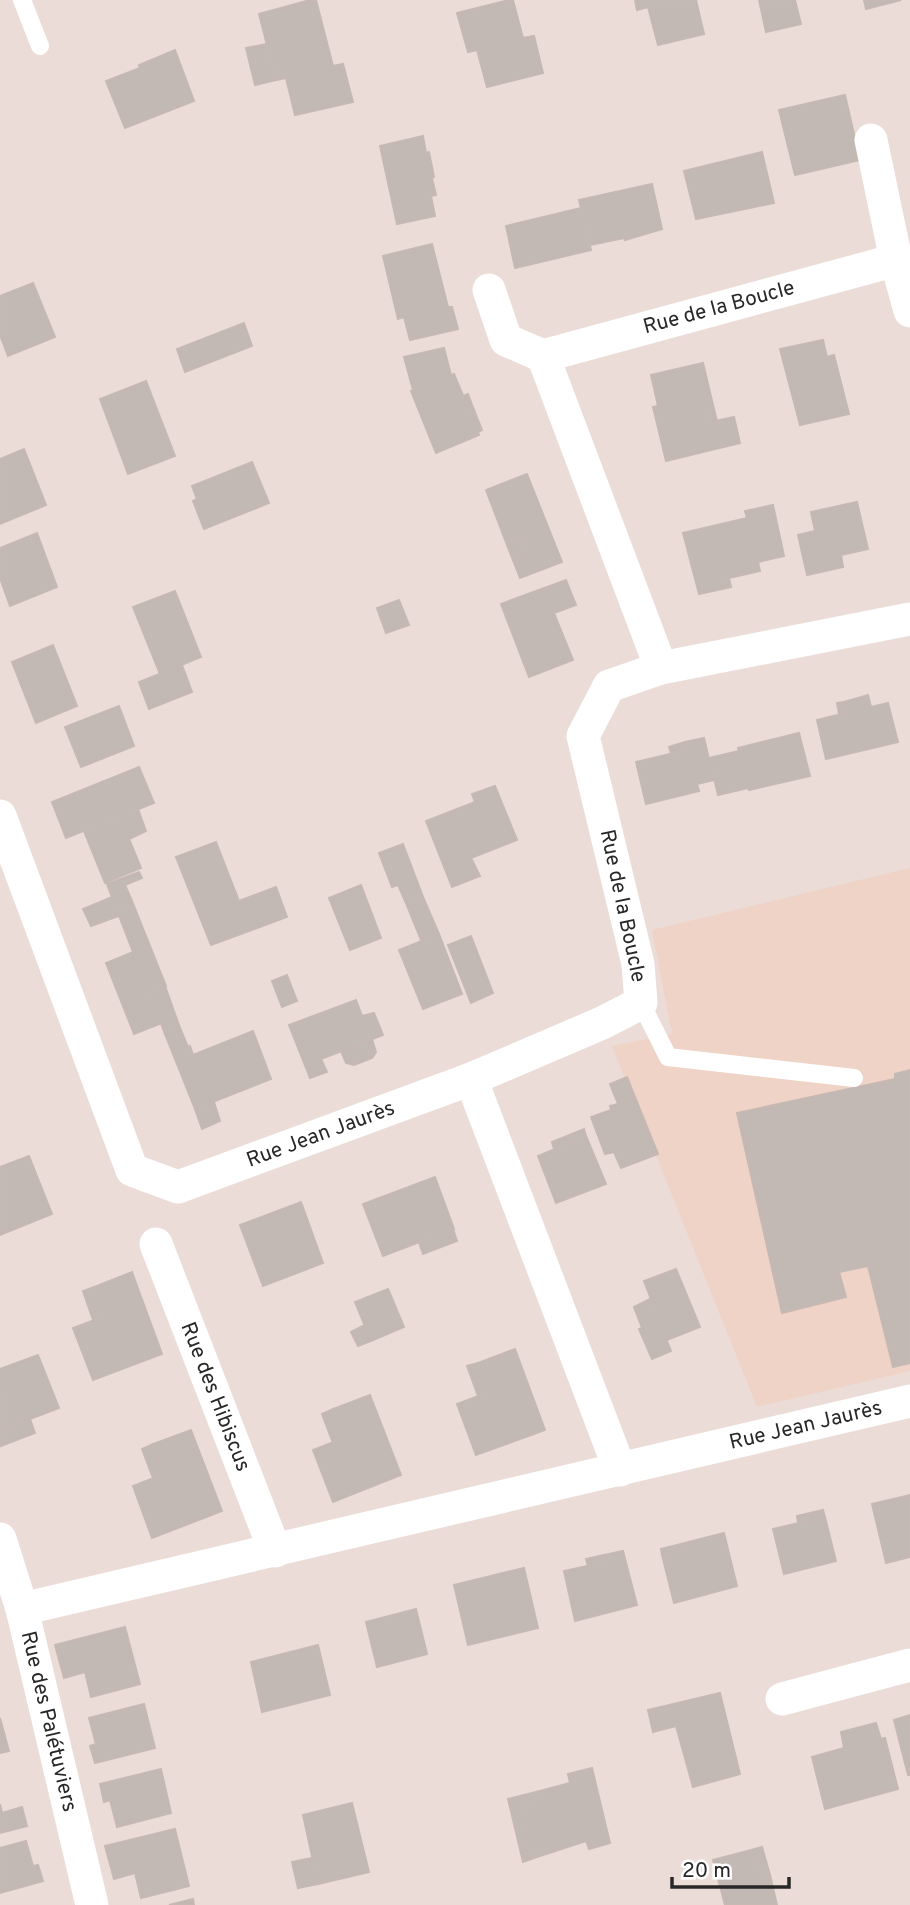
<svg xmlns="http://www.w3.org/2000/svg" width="910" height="1905" viewBox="0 0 910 1905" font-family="Overpass,sans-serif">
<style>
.education{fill:#eed3c6}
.building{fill:#c2b8b4;stroke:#c6b8b2;stroke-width:2}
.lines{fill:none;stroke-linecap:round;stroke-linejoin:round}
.service{stroke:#fff;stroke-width:18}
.minor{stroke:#fff;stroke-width:33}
.labels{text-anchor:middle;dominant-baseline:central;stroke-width:6;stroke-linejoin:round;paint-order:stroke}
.street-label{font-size:21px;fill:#272727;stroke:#fff}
</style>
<rect width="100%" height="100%" fill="#ebdcd8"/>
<path class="education" d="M910,868v503l-153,36 -145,-361 60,-12 -20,-104z"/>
<g class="building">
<path d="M310,0h6l17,66 10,-2 10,38 -58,13 -9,-37 -10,2 -17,-66z"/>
<path d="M509,0h4l10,38 11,-2 9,37 -56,14 -10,-37 -9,2 -11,-39z"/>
<path d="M635,0h61l8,34 -46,11 -10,-38 -11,3z"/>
<path d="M759,0h36l6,24 -35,8z"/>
<path d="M864,0h37l-35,9z"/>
<path d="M267,44l9,36 -21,5 -9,-37z"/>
<path d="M175,50l19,51 -69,27 -19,-47 34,-13 -1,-3z"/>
<path d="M845,95l15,65 -65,15 -16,-65z"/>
<path d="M423,136l3,17 3,-1 5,25 -2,1 4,17 -5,1 4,20 -38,8 -17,-78z"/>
<path d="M762,152l12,51 -78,16 -12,-48z"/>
<path d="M652,184l10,45 -37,11 -1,-2 -34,7 -11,-45z"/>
<path d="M581,208l10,42 -76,18 -9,-42z"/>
<path d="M432,244l16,63h4l6,22 -48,11 -6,-23 -6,2 -15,-63z"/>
<path d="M33,283l22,54 -47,19 -8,-21v-39z"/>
<path d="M244,323l8,23 -67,26 -8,-23z"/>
<path d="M823,340l4,17 7,-2 15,59 -49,11 -20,-76z"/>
<path d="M444,348l7,27 3,-1 16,38 4,-2 8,20 -4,2 1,3 -43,18 -25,-62 2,-1 -9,-33z"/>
<path d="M703,363l10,42 -4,7 2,10 23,-5 6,26 -74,18 -13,-54 5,-1 -7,-31z"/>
<path d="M146,381l29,75 -47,18 -28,-75z"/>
<path d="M468,394l6,16 -4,2 -7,-16z"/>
<path d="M713,405l4,16 -6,1 -2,-10z"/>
<path d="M24,449l22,56 -46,19v-65z"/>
<path d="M252,462l17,41 -65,26 -11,-28 4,-2 -5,-13z"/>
<path d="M527,474l35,88 -42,16 -7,-18 16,-7 -5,-15 -17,7 -21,-55z"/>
<path d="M857,502l11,47 -27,6 2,12 -36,8 -9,-40 17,-4 -4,-19z"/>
<path d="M773,505l11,51 -26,6 2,9 -40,9 2,9 -23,5 -16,-61 64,-15 -2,-7z"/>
<path d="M37,533l20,54 -47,19 -10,-28v-30z"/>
<path d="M524,538l5,15 -16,7 -6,-15z"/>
<path d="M729,578l2,9 -9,2 -2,-9z"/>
<path d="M566,580l10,25 -22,8 19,47 -44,17 -28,-73z"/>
<path d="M175,591l26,66 -41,17 -27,-67z"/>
<path d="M399,600l10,25 -23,8 -9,-25z"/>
<path d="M53,645l24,61 -41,17 -24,-61z"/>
<path d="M182,665l10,27 -43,17 -10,-27z"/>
<path d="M868,695l3,12 17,-4 10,39 -72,17 -9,-39 29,-7 -2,-11z"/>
<path d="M844,702l2,11 -7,1 -2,-11z"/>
<path d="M119,706l15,40 -53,21 -16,-40z"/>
<path d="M799,733l11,43 -61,14 -1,-2 -30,7 -9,-37 30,-7 -1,-3z"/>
<path d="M704,738l10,42 -17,4 2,7 -53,13 -10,-42 51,-12 -2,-8z"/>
<path d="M685,742l2,8 -16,3 -2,-6z"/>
<path d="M139,767l15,36 -88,35 -14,-36z"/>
<path d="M495,786l22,54 -46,18 9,18 -28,11 -26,-66 49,-19 -3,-8z"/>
<path d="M138,809l8,22 -17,8 12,29 -36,15 -21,-52z"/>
<path d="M216,842l23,59 37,-14 11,30 -76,28 -35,-88z"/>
<path d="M403,844l20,53 -17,6 -8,-18 -6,2 -13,-34z"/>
<path d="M139,872l3,6 -17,7 7,16 -16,7 -9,-24z"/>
<path d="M361,885l20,53 -31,12 -21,-52z"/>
<path d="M112,897l7,19 -28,10 -8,-17z"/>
<path d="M423,897l16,37 -18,6 -15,-37z"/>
<path d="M132,901l34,85 -17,7 -33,-85z"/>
<path d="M439,934l23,60 -39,15 -24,-59z"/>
<path d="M471,936l22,57 -22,10 -23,-58z"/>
<path d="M133,952l29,71 -28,11 -28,-71z"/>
<path d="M287,975l10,26 -15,6 -10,-26z"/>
<path d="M165,986l15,42 -15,6 -16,-41z"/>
<path d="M356,1000l6,16 12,-3 9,22 -62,24 6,13 -17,6 -21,-53z"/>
<path d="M180,1028l8,19 -15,7 -8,-20z"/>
<path d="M253,1031l18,48 -76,30 -22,-55 17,-8 3,9z"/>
<path d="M372,1039l4,13 -4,6 -18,7 -8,-2 -5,-12z"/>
<path d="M910,1070v293l-17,4 -25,-101 -29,6 7,25 -64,16 -45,-200 158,-34v-5z"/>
<path d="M627,1077l31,77 -37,14 -7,-16 -9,2 -14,-37 20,-7 -1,-4 8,-2 -8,-20z"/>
<path d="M214,1102l6,19 -18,8 -7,-20z"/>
<path d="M584,1129l2,7 -32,13 -2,-7z"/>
<path d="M586,1136l20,48 -50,19 -18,-47z"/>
<path d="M29,1156l23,58 -52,21v-68z"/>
<path d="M435,1177l19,52 -71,27 -20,-52z"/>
<path d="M301,1202l22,61 -60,23 -23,-61z"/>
<path d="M453,1229l4,12 -34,13 -4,-12z"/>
<path d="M676,1269l24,58 -33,13 -23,-59z"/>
<path d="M132,1272l30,82 -69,26 -20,-52 32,-12 -11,-29z"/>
<path d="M94,1287l11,29 -12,4 -10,-29z"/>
<path d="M388,1289l16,38 -33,14 -16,-39z"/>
<path d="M650,1299l21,52 -19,8 -13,-30 3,-1 -8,-21z"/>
<path d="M365,1325l6,16 -13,5 -7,-14z"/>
<path d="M515,1349l30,81 -69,25 -19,-51 32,-12 -11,-29z"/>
<path d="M38,1355l21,53 -50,19 5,14 -13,5 -1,-77z"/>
<path d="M478,1363l11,29 -11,4 -11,-30z"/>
<path d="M370,1395l31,80 -68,27 -20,-52 31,-12 -11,-29z"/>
<path d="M333,1409l11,29 -11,5 -11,-29z"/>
<path d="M30,1419l5,14 -21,8 -5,-14z"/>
<path d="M191,1430l31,81 -70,27 -19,-52 31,-12 -11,-30z"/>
<path d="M153,1444l11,30 -11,4 -11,-29z"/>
<path d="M910,1495v62l-24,6 -14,-59z"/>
<path d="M823,1510l2,7 -27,6 -1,-7z"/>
<path d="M825,1517l11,44 -52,13 -11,-45z"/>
<path d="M724,1533l13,53 -63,17 -12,-48 29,-8 -2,-5z"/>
<path d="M689,1542l2,5 -29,8 -1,-6z"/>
<path d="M623,1551l14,54 -62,16 -11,-50 42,-9 -2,-7z"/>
<path d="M604,1555l2,7 -18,4 -2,-7z"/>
<path d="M524,1568l14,60 -70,17 -14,-60z"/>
<path d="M416,1609l11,45 -50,13 -11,-45z"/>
<path d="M125,1627l15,57 -49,13 -6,-25 -21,6 -9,-33z"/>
<path d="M318,1645l12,50 -68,17 -11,-50z"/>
<path d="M720,1693l20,81 -47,13 -17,-61 -23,6 -5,-22z"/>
<path d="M144,1704l11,44 -60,15 -5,-17 6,-2 -7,-26z"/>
<path d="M910,1715v60h-2l-14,-55z"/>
<path d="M0,1718l9,33 -9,2z"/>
<path d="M876,1723l5,16 4,-1 13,51 -73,20 -13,-52 32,-9 -3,-16z"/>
<path d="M592,1768l18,75 -21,6 -3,-8 -55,18 -12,-51 2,-2 17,-4 -2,-10 34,-9 -2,-9z"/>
<path d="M161,1769l10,44 -54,14 -7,-27 -6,2 -4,-18z"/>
<path d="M536,1792l2,10 -17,4 -2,2 12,51 -8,3 -15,-63z"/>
<path d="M352,1803l17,69 -51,12 -15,-69z"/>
<path d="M0,1804l2,9 20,-6 5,19 -27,7z"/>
<path d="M175,1829l14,57 -48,12 -6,-25 -21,6 -9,-33z"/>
<path d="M26,1841l7,25 5,-1 5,16 -43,12v-45z"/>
<path d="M762,1847l8,28 -8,2 -7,-28z"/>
<path d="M755,1849l7,28 8,-2 7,30h-52l-12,-45z"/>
<path d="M312,1858l6,26 -20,4 -6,-26z"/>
<path d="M193,1899l1,6h-25z"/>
</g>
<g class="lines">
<g class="service">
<path d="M22,0l18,46"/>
<path d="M641,1003l27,54 186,21"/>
</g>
<g class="minor">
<path d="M871,140l25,120 14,51"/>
<path d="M896,260l-353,96 118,312 249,-49"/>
<path d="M489,290l17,50 37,16"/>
<path id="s1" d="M0,816l132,354 46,17 293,-108 149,391"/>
<path d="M471,1079l131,-56 39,-20 -3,-39 -55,-228 26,-50 52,-18"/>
<path id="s2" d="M156,1244l119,307"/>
<path id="s3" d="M0,1539l22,70 70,296"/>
<path id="s4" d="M22,1609l888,-208"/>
<path d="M782,1699l128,-34"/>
</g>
</g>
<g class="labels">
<g class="street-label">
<text transform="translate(719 308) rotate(-15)">Rue de la Boucle</text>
<text transform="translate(622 906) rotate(78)">Rue de la Boucle</text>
<text stroke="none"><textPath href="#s1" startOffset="579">Rue Jean Jaurès</textPath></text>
<text stroke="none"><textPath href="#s2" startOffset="164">Rue des Hibiscus</textPath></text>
<text stroke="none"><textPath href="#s4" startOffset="805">Rue Jean Jaurès</textPath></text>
<text stroke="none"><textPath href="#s3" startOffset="189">Rue des Palétuviers</textPath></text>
</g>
</g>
<path d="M672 1877v10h117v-10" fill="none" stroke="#272727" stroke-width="3.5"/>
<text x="682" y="1877" font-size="21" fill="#272727" stroke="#ffffff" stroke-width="5" paint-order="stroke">20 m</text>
</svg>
